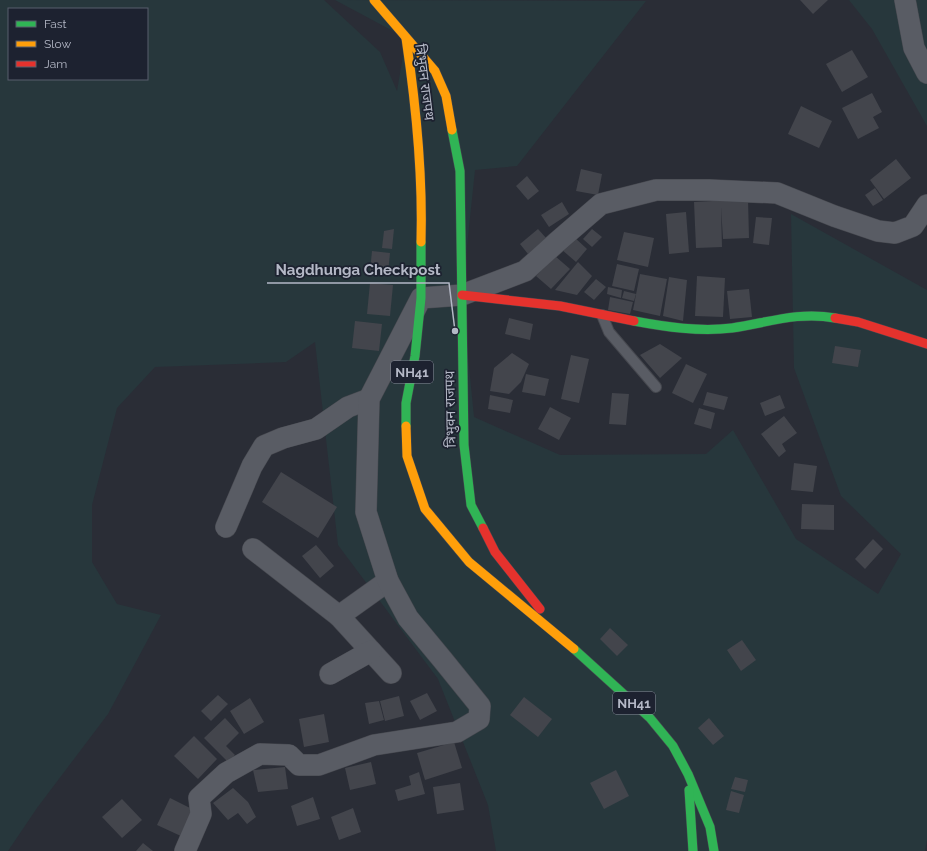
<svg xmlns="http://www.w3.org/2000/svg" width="927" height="851" viewBox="0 0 927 851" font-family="Raleway,'Noto Sans Devanagari',sans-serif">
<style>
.green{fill:#27373c;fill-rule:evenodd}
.building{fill:#43454c}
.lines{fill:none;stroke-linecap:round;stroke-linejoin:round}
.lane-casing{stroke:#46484f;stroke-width:12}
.street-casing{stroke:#46484f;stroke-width:22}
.fast-casing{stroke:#46484f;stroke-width:10}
.slow-casing{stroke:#46484f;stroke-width:10}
.jam-casing{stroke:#46484f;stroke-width:10}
.lane{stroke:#595c64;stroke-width:10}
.street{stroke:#595c64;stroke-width:21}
.fast{stroke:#30b455;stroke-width:9}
.slow{stroke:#ff9f0a;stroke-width:9}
.jam{stroke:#e5322d;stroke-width:9}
.labels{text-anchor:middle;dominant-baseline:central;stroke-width:3.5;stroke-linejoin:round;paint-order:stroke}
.shield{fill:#1d2230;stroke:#878b99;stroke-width:1}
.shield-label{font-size:13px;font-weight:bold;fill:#b4b8c6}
.street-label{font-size:14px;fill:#b4b8c6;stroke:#1d2230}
.leader{fill:none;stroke:#b4b8c6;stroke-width:1.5}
.callout-dot{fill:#b4b8c6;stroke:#1d2230;stroke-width:1.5}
.callout-label{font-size:15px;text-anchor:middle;font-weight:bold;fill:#b4b8c6;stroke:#1d2230;stroke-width:3.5;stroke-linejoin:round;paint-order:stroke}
</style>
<rect width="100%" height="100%" fill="#2a2d36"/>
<g class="green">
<path d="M0,0h324l56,52 17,39 9,-53 -71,-38 311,1 -129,165 -42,4 -13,125 12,122 86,38 146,-1 27,-24 63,109 82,55 23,-40 -60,-58 -47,-128 -3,-154 136,76v550l-2,11h-429l-8,-46 -50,-126 -100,-134 -23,-203 -29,20 -131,5 -38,41 -25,97v57l25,42 44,11 -53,99 -71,94 -29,43h-8zM9,9h138v70h-138z"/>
<path d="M849,0h78v126l-55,-97z"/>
</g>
<g class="building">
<path d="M800,0h28l-15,14z"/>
<path d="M852,50l16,27 -26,15 -16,-28z"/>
<path d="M872,93l10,19 -9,5 6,11 -21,11 -16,-31z"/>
<path d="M801,106l31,15 -13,27 -31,-14z"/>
<path d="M896,159l15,19 -27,21 -14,-19z"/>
<path d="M581,169l21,5 -4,21 -22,-4z"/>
<path d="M527,176l12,15 -11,9 -12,-14z"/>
<path d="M875,188l8,12 -10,6 -8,-11z"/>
<path d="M748,199l1,39 -26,1 -2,-32 1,40 -26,1 -2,-46z"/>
<path d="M562,202l7,12 -20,13 -8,-12z"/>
<path d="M686,212l3,40 -20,2 -3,-40z"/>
<path d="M756,217l16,1 -3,27 -16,-2z"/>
<path d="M394,229l-2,20 -10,-1 2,-17z"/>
<path d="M538,229l9,10 -19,15 -8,-10z"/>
<path d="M592,229l10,8 -10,10 -9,-8z"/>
<path d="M624,232l30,6 -6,29 -31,-7z"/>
<path d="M573,236l14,13 -11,13 -15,-13z"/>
<path d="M372,251l18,2 -2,20 -18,-2z"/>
<path d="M555,256l15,13 -19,20 -15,-13z"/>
<path d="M578,262l14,14 -15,19 -22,-5z"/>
<path d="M617,264l22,5 -5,22 -22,-5z"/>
<path d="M640,274l27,5 -7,37 -27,-6z"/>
<path d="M697,276l28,2 -2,39 -28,-1z"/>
<path d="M669,277l18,3 -4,41 -20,-5z"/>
<path d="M596,279l10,8 -12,13 -10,-8z"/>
<path d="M370,283l23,2 -3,31 -23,-2z"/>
<path d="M608,287l14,3 -1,8 -14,-4z"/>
<path d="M749,289l3,28 -22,2 -3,-28z"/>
<path d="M624,291l12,3 -2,7 -12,-3z"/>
<path d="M610,297l23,5 -3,12 -22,-4z"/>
<path d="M509,318l24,6 -3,16 -25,-6z"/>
<path d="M355,321l27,3 -3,27 -27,-3z"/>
<path d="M660,344l22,14 -22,20 -20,-23z"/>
<path d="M835,346l26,4 -3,17 -26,-4z"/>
<path d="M512,353l17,11 -8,18 -12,12 -19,-3 4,-23z"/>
<path d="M571,355l18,4 -10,44 -18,-4z"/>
<path d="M686,364l21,10 -14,29 -21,-10z"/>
<path d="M526,374l23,5 -4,17 -23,-4z"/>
<path d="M707,392l21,5 -4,13 -21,-5z"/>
<path d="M612,393l17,1 -3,31 -17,-1z"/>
<path d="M490,395l23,5 -3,13 -22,-4z"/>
<path d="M780,395l5,13 -20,8 -5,-13z"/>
<path d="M550,407l21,11 -12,22 -21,-11z"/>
<path d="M699,408l16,5 -4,16 -17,-5z"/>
<path d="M784,416l13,17 -15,11 4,7 -7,6 -18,-23z"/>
<path d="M794,463l23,3 -4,26 -22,-2z"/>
<path d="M281,472l56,35 -19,31 -56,-36z"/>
<path d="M802,504l32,1v25l-33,-1z"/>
<path d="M873,539l10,10 -18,20 -10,-10z"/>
<path d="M316,545l18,21 -14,12 -18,-22z"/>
<path d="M610,628l18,17 -11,11 -17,-17z"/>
<path d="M742,640l14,20 -15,11 -14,-21z"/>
<path d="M427,693l10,18 -17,9 -10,-19z"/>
<path d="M218,695l10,9 -17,17 -10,-10z"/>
<path d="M399,696l5,20 -19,5 -5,-20z"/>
<path d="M524,697l28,22 -14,18 -28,-22z"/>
<path d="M250,698l14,24 -20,12 -14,-23z"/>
<path d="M379,701l5,19 -15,4 -4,-21z"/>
<path d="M324,714l5,28 -25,5 -5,-28z"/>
<path d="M225,718l14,15 -13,13 9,9 -7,7 -24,-24z"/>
<path d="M709,718l15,18 -11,9 -15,-17z"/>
<path d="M194,736l23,23 -19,20 -24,-23z"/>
<path d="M454,742l8,26 -37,12 -8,-27z"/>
<path d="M371,762l5,22 -26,6 -5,-22z"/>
<path d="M285,767l3,22 -30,3 -5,-22z"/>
<path d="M616,770l13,26 -25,13 -14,-26z"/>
<path d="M419,772l6,22 -27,7 -3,-11 16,-5 -2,-9z"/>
<path d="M735,777l13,3 -3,12 -14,-3z"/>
<path d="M460,783l4,27 -27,4 -4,-27z"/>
<path d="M233,788l15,14 8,15 -9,7 -9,-11 -10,7 -15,-17z"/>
<path d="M731,791l13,4 -5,18 -13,-3z"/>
<path d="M313,797l7,22 -23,7 -6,-20z"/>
<path d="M170,798l26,13 -13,26 -26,-12z"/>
<path d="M122,799l20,21 -20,18 -20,-21z"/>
<path d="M353,808l8,24 -22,8 -8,-23z"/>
<path d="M143,843l10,8h-17z"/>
</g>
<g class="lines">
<g class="lane-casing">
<path id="lane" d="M602,315l7,17 47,55"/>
</g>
<g class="street-casing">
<g id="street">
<path d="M905,0l9,48 13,25"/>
<path d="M226,527l26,-61 12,-20 19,-8 33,-9 32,-22 21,-8"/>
<path d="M253,549l86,67"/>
<path d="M388,581l-49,35 52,57"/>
<path d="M330,674l41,-23"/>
<path d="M185,851l16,-37 -2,-16 27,-25 34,-19 29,1 10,10h20l55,-20 83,-13 22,-13 1,-13 -38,-47 -34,-41 -20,-37 -22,-69 3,-113 52,-101 41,-3 63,-24 32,-29 44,-38 55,-14h53l68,3 57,23 44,15 17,2 18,-7 14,-21"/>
</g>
</g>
<g class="fast-casing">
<g id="fast">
<path d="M452,130l8,41 4,274 7,60 12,23"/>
<path d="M634,321c32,6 66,11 98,7 35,-5 66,-17 103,-10"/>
<path d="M406,426v-23l9,-47 6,-58v-56"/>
<path d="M574,649l76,69 23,28 15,28 22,53 4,24"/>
<path d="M689,790l4,61"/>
</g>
</g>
<g class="slow-casing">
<g id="slow">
<path d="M374,0l61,71 11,25 6,34"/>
<path d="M406,38c10,67 17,136 15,204"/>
<path d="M406,426l1,30 18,53 44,53 105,87"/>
</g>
</g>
<g class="jam-casing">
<g id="jam">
<path d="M462,295l98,11 74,15"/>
<path d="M835,318l23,4 69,22"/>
<path d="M483,528l12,24 45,57"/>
</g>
</g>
<use href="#lane" class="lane"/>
<use href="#street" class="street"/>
<use href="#fast" class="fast"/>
<use href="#slow" class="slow"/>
<use href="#jam" class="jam"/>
</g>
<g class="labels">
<g class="shield">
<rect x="391" y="361" width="42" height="22" rx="3"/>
<rect x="613" y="692" width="42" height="22" rx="3"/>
</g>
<g class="shield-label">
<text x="412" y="372">NH41</text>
<text x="634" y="703">NH41</text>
</g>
<g class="street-label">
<text transform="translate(425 82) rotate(83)">त्रिभुवन राजपथ</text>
<text transform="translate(450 409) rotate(-91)">त्रिभुवन राजपथ</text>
</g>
</g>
<path class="leader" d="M455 331L449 283H267"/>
<circle class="callout-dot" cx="455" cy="331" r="4"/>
<g class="callout-label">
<text x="358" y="275">Nagdhunga Checkpost</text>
</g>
<rect x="8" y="8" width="140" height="72" fill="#1d2230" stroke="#595e6c"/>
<rect x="16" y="21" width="20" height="6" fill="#30b455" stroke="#595e6c"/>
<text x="44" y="28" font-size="12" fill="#b4b8c6">Fast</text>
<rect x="16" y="41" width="20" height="6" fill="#ff9f0a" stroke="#595e6c"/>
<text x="44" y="48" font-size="12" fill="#b4b8c6">Slow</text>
<rect x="16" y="61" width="20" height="6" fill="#e5322d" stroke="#595e6c"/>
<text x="44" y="68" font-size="12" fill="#b4b8c6">Jam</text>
</svg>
